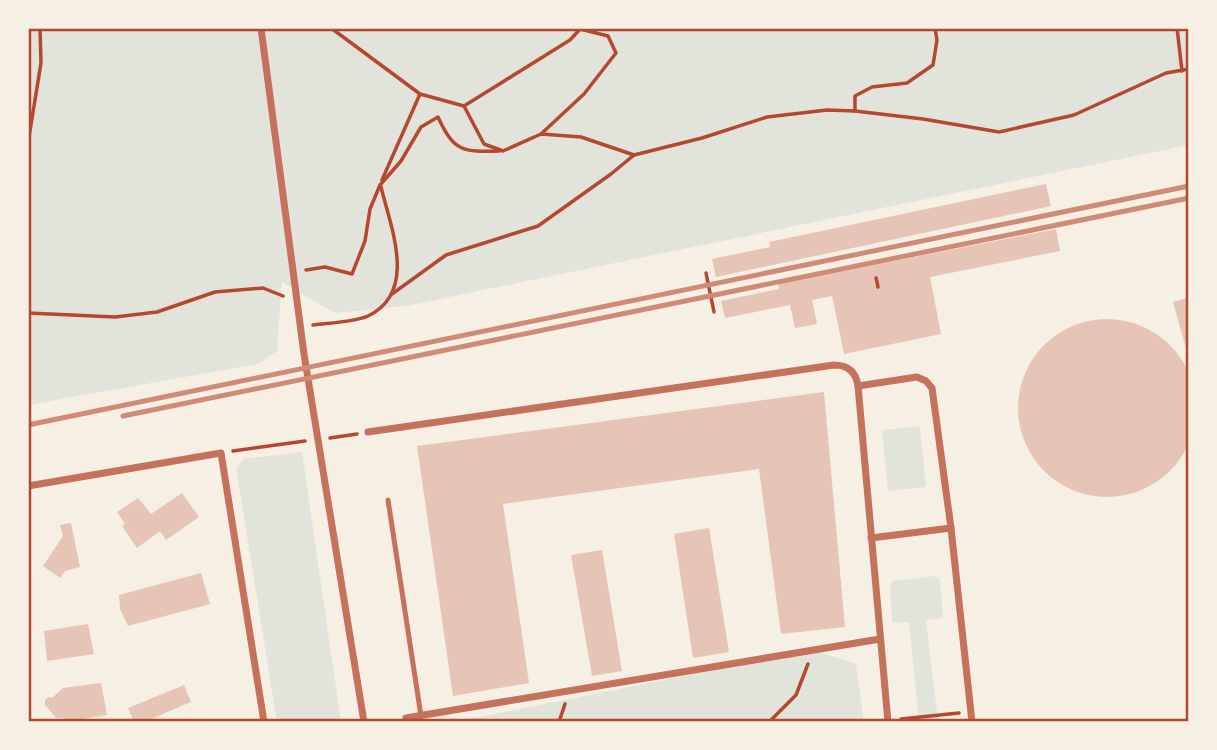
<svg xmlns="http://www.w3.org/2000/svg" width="1217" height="750" viewBox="0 0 1217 750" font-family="Arial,sans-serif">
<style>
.green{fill:#e2e4dc}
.building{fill:#e6c5b7}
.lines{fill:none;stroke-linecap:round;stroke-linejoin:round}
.path{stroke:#b5482f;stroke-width:3.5}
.service{stroke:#c5725c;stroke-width:5}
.minor{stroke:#c5725c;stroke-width:7}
.rail{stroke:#cf8b77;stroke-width:5}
.neatline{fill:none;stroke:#b5482f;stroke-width:2.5}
</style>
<rect width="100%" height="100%" fill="#f6efe4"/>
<g class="green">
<path d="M28,28h1161v117l-783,161 -71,7 -53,-31 -5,69 -19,13 -230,41z"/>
<path d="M920,426l6,61 -38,4 -6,-61z"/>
<path d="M302,452l39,270h-64l-41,-254 8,-9z"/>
<path d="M935,576l5,4 3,38 -17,2 12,102h-19l-10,-100 -17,1 -2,-36 3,-6z"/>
<path d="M813,650l43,14 8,58h-410z"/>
</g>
<g class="building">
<path d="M1046,184l5,22 -335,71 -4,-18 58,-12 -1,-5z"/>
<path d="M1056,229l4,22 -130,26 11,57 -97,20 -12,-58 -20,4 5,24 -22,4 -5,-23 -65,13 -4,-17 58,-12 -1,-5z"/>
<path d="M1189,297v58h-1l-15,-53z"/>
<circle cx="1107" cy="408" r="89"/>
<path d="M824,392l21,235 -64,7 -22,-165 -256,35 26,179 -76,13 -36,-250z"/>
<path d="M182,493l17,24 -33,23 -6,-9 -23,17 -15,-22 3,-2 -8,-12 21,-14 13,16z"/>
<path d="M71,523l9,44 -15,4 -5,7 -17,-12 20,-30 -3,-11z"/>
<path d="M709,528l20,124 -36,6 -19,-124z"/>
<path d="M602,550l20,121 -30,5 -21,-121z"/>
<path d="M201,573l9,31 -82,22 -8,-17 -1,-14z"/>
<path d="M88,624l6,30 -47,7 -3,-30z"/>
<path d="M101,683l6,32 -44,7v-4h-7l-11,-13v-5l3,-3 4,1 11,-10z"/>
<path d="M184,685l7,17 -47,20h-10l-6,-14z"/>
</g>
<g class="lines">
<g class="path">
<path d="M331,28l89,66 44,12 20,38 19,7 38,-17 40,3 53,18"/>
<path d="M1177,28l5,43"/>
<path d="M464,106l106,-66 11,-12"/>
<path d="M855,111v-15l17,-9 35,-4 26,-18 4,-25 -2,-12"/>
<path d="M541,134l43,-40 32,-41 -8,-17 -28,-7"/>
<path d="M28,143l13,-80 -1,-35"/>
<path d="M382,180l38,-86"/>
<path d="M306,270l19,-3 27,7 13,-33 5,-32 10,-24 21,-24 20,-34 17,-10c16,35 25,35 61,34"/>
<path d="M706,273l8,39"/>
<path d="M876,278l2,9"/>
<path d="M392,294l54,-39 92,-29 73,-52 23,-19 68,-17 65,-21 60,-7 28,1 68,8 76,13 75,-17 92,-42 23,-4"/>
<path d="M28,313l87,4 42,-5 58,-20 48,-4 20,8"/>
<path d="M313,325c15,-2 42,-3 55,-9 50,-24 23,-88 13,-129"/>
<path d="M330,438l27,-4"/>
<path d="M233,451l72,-10"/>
<path d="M901,719l58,-6"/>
<path d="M559,722l6,-18"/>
<path d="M769,722l27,-27 12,-31"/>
</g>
<path class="service" d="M388,500l33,216"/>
<g class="minor">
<path d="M261,28l43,326 60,368"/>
<path d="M858,386l59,-9 9,4 6,7 19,140 21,194"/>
<path d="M368,432l466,-67c14,0 22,7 24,21l30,336"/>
<path d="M28,486l193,-33 43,269"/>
<path d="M871,538l80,-10"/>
<path d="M406,718l474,-79"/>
</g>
<g class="rail">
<path d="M123,416l1066,-218"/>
<path d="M28,425l1161,-239"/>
</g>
</g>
<rect width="1217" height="750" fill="none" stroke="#f6efe4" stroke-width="60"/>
<rect x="30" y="30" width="1157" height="690" class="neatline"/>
</svg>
